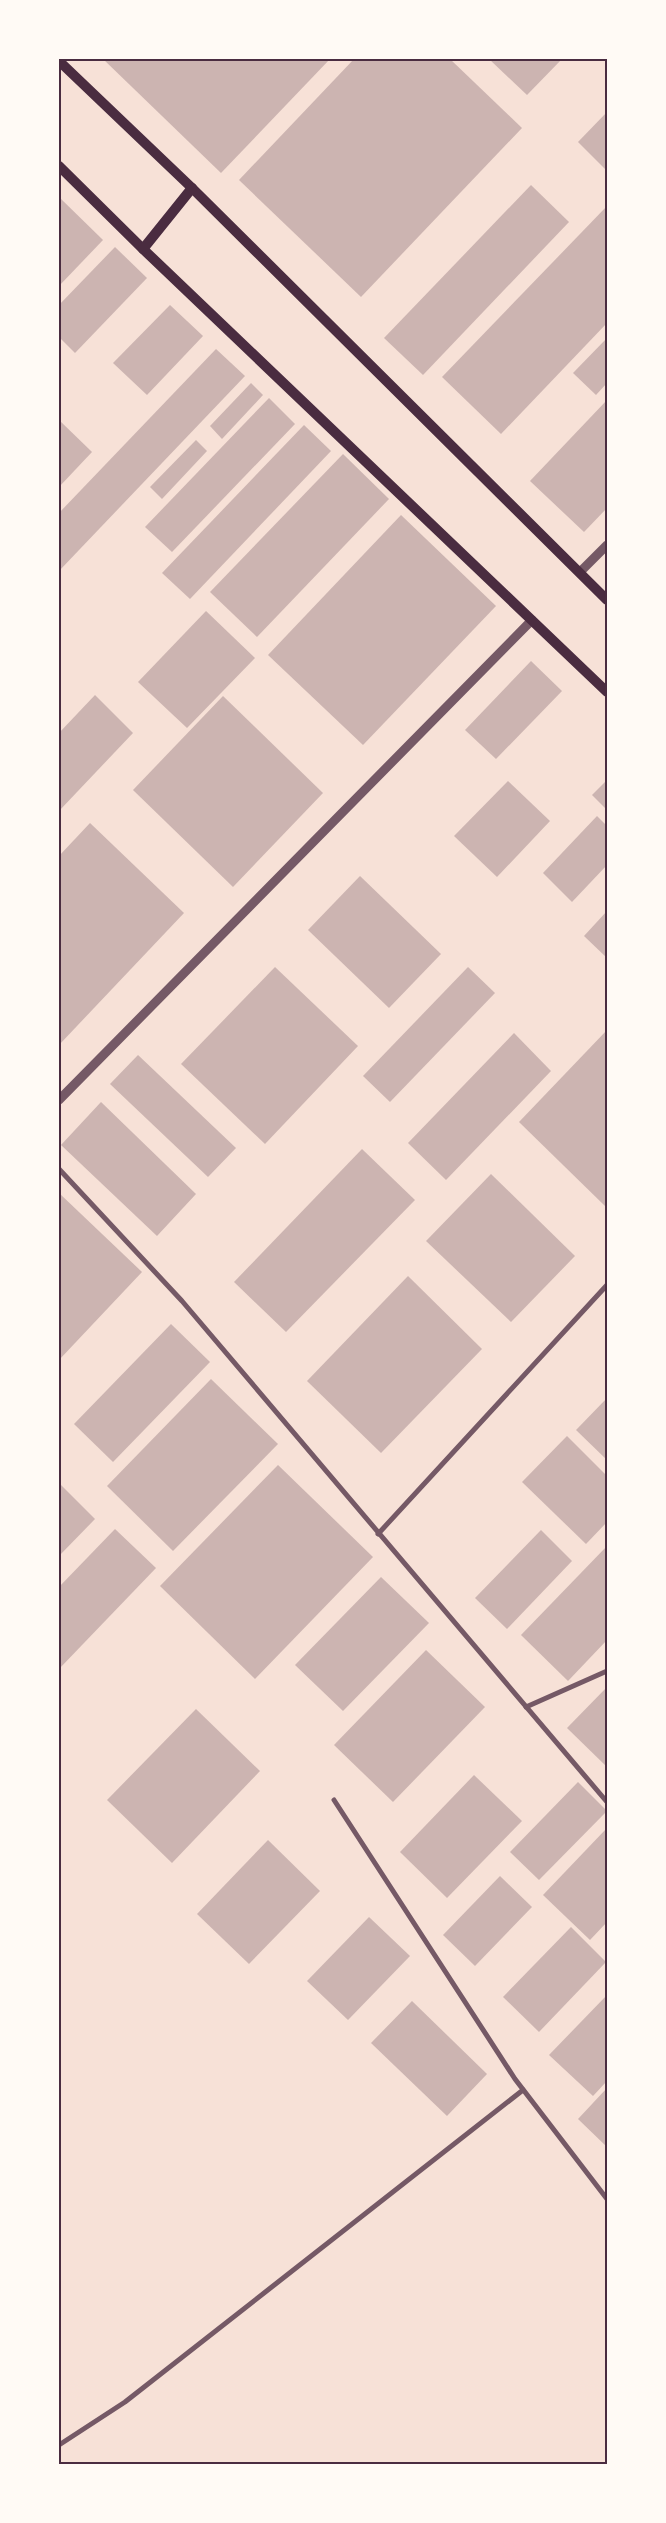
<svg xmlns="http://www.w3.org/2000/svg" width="666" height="2523" viewBox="0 0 666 2523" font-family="'DM Sans',sans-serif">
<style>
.building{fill:#ccb4b1}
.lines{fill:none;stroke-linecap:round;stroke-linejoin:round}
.minor{stroke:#755966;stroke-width:5}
.tertiary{stroke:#755966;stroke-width:9}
.secondary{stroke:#4a2c40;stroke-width:10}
.neatline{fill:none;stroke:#4a2c40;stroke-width:2}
</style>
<rect width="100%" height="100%" fill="#f7e1d7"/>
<g class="building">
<path d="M103,59h227l-109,114z"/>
<path d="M354,59h96l72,69 -161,169 -122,-117z"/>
<path d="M489,59h73l-35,36z"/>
<path d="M607,112v59l-29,-29z"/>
<path d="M531,185l38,37 -146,153 -39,-37z"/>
<path d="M59,197l44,43 -44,46z"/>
<path d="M607,206v117l-106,111 -59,-57z"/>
<path d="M115,247l32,31 -72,75 -16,-16v-32z"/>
<path d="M170,305l33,31 -56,59 -34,-32z"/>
<path d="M607,338v45l-11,12 -23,-22z"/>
<path d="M216,349l29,27 -186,195v-58z"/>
<path d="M251,383l12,12 -41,44 -12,-13z"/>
<path d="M269,398l26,26 -123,128 -27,-25z"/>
<path d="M607,400v108l-23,24 -54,-51z"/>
<path d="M59,420l33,32 -33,35z"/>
<path d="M304,425l27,26 -141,148 -28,-26z"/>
<path d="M196,440l11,11 -45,48 -12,-12z"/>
<path d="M343,454l46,45 -132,138 -47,-45z"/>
<path d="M401,515l95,91 -133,139 -95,-90z"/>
<path d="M206,611l49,47 -68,70 -49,-46z"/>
<path d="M531,661l31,30 -66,68 -31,-29z"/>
<path d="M95,695l38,38 -74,78v-78z"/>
<path d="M223,696l100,97 -90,94 -100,-97z"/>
<path d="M607,780v30l-15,-15z"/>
<path d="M508,781l42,40 -53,56 -43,-41z"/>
<path d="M597,816l10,10v39l-35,37 -29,-29z"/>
<path d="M90,823l94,90 -125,132v-189z"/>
<path d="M360,876l81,78 -52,54 -81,-78z"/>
<path d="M607,911v47l-23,-22z"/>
<path d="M275,967l83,79 -93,98 -84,-80z"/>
<path d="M468,967l27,26 -105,109 -27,-26z"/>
<path d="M607,1030v173l-2,3 -86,-84z"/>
<path d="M514,1033l37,38 -105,109 -38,-37z"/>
<path d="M138,1055l98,93 -28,29 -98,-93z"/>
<path d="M101,1102l95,92 -39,42 -96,-91z"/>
<path d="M362,1149l53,51 -129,132 -52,-50z"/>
<path d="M491,1174l84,82 -64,66 -85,-81z"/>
<path d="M59,1193l83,79 -83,88z"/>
<path d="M408,1276l74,73 -101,104 -74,-72z"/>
<path d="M171,1324l39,38 -97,100 -39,-38z"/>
<path d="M211,1379l67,65 -105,107 -66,-65z"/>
<path d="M607,1398v62l-31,-30z"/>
<path d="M567,1436l40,40v46l-21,22 -64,-62z"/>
<path d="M278,1465l95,92 -118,122 -95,-93z"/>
<path d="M59,1483l36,36 -36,37z"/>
<path d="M115,1529l41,39 -97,101v-82z"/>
<path d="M541,1530l31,31 -65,68 -32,-31z"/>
<path d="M607,1546v94l-39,41 -47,-46z"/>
<path d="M381,1577l48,46 -86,88 -48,-46z"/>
<path d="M426,1650l59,57 -92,95 -59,-57z"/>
<path d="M607,1687v80l-40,-39z"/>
<path d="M196,1709l64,62 -88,92 -65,-63z"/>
<path d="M474,1775l48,46 -75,77 -47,-46z"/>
<path d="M578,1782l29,29 -68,69 -29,-28z"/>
<path d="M606,1829l1,93 -17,18 -47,-45z"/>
<path d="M268,1840l52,51 -71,73 -52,-50z"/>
<path d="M500,1876l32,31 -57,59 -32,-31z"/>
<path d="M369,1917l41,39 -62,64 -41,-39z"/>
<path d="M571,1927l35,35 -67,70 -36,-35z"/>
<path d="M607,1995v86l-14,15 -44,-41z"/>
<path d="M412,2001l75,73 -40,42 -76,-73z"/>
<path d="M607,2088v59l-29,-28z"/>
</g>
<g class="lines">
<g class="minor">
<path d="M59,1169l123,132 425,501"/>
<path d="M378,1534l229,-249"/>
<path d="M526,1707l81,-36"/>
<path d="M334,1800l181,279 92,120"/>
<path d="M59,2445l66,-43 398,-312"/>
</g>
<g class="tertiary">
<path d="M580,572l27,-27"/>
<path d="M59,1100l473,-480"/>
</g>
<g class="secondary">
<path d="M59,61l133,127 415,412"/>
<path d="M59,166l84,83 464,443"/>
<path d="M143,249l49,-61"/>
</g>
</g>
<rect width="666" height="2523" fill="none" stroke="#fffaf5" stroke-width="120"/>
<rect x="60" y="60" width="546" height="2403" class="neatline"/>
</svg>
